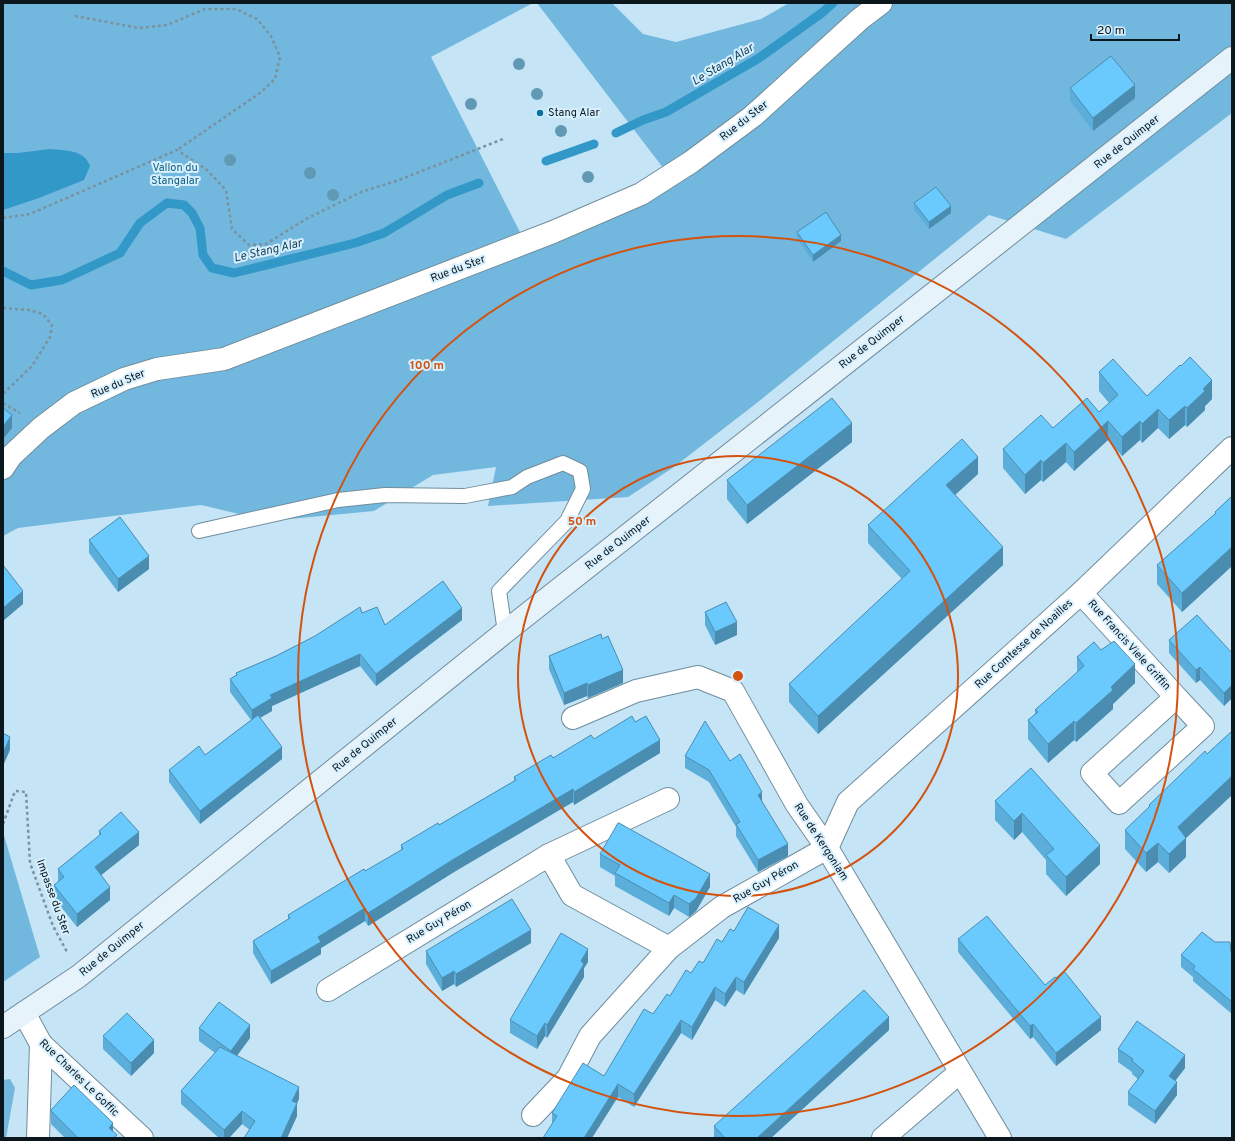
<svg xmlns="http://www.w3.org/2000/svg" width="1235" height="1141" viewBox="0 0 1235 1141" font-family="Overpass,sans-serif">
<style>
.green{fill:#72b8de}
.water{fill:#3298c8}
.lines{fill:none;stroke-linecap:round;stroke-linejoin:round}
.stream{stroke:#3298c8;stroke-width:9}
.service-casing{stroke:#708d9d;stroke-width:16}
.minor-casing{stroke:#708d9d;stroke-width:24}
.secondary-casing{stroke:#708d9d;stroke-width:24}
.path{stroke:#7a919e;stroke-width:2.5;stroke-dasharray:3 3;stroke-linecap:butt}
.service{stroke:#fff;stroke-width:14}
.minor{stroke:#fff;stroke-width:22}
.secondary{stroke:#e6f3fb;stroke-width:22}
.tree{fill:#6199b4}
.wall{fill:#5baeda}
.shaded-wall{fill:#4a8db1}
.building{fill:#6acafd;stroke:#4a8db1}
.ring{fill:none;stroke:#d2520e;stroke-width:2}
.poi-dot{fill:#06749f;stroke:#d7f0ff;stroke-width:1.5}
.labels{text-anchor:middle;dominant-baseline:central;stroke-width:4;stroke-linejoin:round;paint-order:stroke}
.poi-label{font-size:11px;fill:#0c171d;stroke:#d7f0ff;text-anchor:start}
.street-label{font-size:11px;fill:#0c171d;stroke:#d7f0ff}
.park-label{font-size:11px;fill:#105c7e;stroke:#d7f0ff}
.water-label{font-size:12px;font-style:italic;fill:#194358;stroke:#d7f0ff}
.centre{fill:#d2520e;stroke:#d7f0ff;stroke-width:2}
.ring-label{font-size:12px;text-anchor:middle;font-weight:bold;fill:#d2520e;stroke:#d7f0ff;stroke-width:4;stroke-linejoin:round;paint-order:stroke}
</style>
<rect width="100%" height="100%" fill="#c5e4f6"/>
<g class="green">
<path d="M3,3h530l-102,54 91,179 102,-40 40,-27 -127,-166h75l31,31 33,8 85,-23 28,-16h443v110l-166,126 -77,-24 -231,187 -84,65 -46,30 -140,9 8,-39 -63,8 -59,36 -105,10 -68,-16 -183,23 -15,8z"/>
<path d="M3,832l37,125 -37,25z"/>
<path d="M10,1079l5,9 -9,50h-3v-58z"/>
</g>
<path class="water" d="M50,149c16,2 34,0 40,17l-6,14 -45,18 -36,12v-57h15z"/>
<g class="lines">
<g class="stream">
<path d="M616,133l27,-13 23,-8 93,-54 64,-46 10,-9"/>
<path d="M546,161l48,-17"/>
<path d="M3,271l28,14 31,-5 58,-27 20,-30 27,-20 17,2 8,8 8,15 3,27 9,13 22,5 121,-30 29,-10 63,-38 32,-12"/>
</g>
<g class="service-casing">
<path id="service" d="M199,531l139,-31 47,-5 80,1 47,-9 15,-10 36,-14 17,8 3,18 -16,32 -68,70 6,41"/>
</g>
<g class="minor-casing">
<g id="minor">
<path d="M3,468l8,-12 30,-28 33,-25 50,-24 33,-10 67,-10 329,-127 88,-38 50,-32 62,-46 107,-97 21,-16"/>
<path d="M1081,593l95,104 -84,76 27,30 84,-77 -27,-29"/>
<path d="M573,718l63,-27 62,-14 35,14 64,114 30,43 173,290"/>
<path d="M549,855l23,40 97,53 53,-41 105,-59 21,-46 233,-209 151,-145"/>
<path d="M328,990l221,-135 119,-56"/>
<path d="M24,1013l17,31 101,94"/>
<path d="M533,1115l35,-37 22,-42 79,-88"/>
<path d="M38,1138l3,-94"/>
<path d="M883,1138l77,-66"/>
</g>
</g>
<g class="secondary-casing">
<path id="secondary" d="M3,1027l76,-51 426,-344 727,-574"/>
</g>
<g class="path">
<path d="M75,16l64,12 28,-3 38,-16h31l21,10 14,17 9,21 -5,22 -15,14 -83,57"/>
<path d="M3,218l27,-4 147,-64 30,20 19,20 6,39 17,16 17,-1 40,-25 55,-27 38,-12 104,-41"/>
<path d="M3,308l26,2 14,4 9,11 -2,12 -18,29 -29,28"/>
<path d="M3,403l17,10"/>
<path d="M3,824l12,-33 11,1 4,71 23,63 14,26"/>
</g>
<use href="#service" class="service"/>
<use href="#minor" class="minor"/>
<use href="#secondary" class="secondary"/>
</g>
<g class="tree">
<circle cx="519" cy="64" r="6"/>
<circle cx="537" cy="94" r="6"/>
<circle cx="471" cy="104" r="6"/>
<circle cx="561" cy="131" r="6"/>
<circle cx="230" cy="160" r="6"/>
<circle cx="310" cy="173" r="6"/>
<circle cx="588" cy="177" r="6"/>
<circle cx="333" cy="195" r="6"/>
</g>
<g class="wall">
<path d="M1070,88l65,10 -42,33 -23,-30z"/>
<path d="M914,203l37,10 -22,16 -15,-19z"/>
<path d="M797,232l44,9 -28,21 -16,-24z"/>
<path d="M1099,372l48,24 65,3 -7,7v4l-18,17 -2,-2 -16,14 -11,-11 -16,15 -2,-3 -18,16 -14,-16 -34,31 -8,-9 -23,20 -2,-2 -16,14 -22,-26v-19l50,-21 46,-16 10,-9 -10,-12z"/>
<path d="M852,442l-105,82 -20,-25v-19z"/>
<path d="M978,474l-23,21 48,70 -185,169 -29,-32v-18l113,-105 -34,-36v-18z"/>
<path d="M1232,496v70l-50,46 -25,-28v-19l58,-51v-2z"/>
<path d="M89,540l60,29 -31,23 -29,-39z"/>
<path d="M705,612l32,23 -22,10 -10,-20z"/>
<path d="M362,613l23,12 77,-5 -86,66 -16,-20 -88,40v5l-12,7 22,41 -82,65 -31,-42v-12l36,-15 46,-35 -21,-28v-13l6,-4v-2l40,-17z"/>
<path d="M602,639l21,44 -35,15 -1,-2 -23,9 -15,-36v-13z"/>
<path d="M1169,640l63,13v45l-8,8 -24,-26 -4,3 -27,-30z"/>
<path d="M1101,650l34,33 -22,21v5l-37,33 -2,-2 -26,23 -20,-24v-19l7,-6v-4l42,-37v-16z"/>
<path d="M635,722l25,31 -86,52 -1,-3 -119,70 -86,54 -3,-5 -44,27v6l-50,30 -18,-31v-12l35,-22v-4l113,-64v-6l38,-20 75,-44v-4l80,-38z"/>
<path d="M1232,731v64l-46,43v19l-17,16 -11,-11 -12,10 -21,-23v-19l24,-22v-3l58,-51z"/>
<path d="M685,756l45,5 32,41 26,54 -30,16 -22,-36v-9l-27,-45 -24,-14z"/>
<path d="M1031,768l69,96 -34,32 -20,-22v-14l-24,-28 -8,8 -19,-20v-19z"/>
<path d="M99,831l40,14 -38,30 9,25 -33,27 -23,-29v-13l4,-3v-13l41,-33z"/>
<path d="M600,854l110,33 -14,24 -7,6 -15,-9 -5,8 -54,-30v-10l-15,-9z"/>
<path d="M734,931l45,7 -35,57 -8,-5 -11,17 -10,-7 -23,40 -11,-7 -47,74 -16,-10 -66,26v-10l52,-37 49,-62 38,-41 12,-10 19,-21z"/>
<path d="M958,939l87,46 56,45 -45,36 -23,-29 -3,2 -72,-87z"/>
<path d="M1215,942l17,11v61l-39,-33v-4l-12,-10v-12z"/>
<path d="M531,943l-75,44 -2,-3 -12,7 -16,-27v-13z"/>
<path d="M588,962l-4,6v9l-37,61 -2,-2 -8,13 -27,-16v-13z"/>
<path d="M199,1028l51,10 -13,17 62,44 -2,4v13l-10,22h-43l6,-8 -8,-6 -13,14h-10l-38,-34v-13l34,-38 -16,-12z"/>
<path d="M889,1030l-118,108h-57v-12z"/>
<path d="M103,1036l51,17 -23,23 -28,-27z"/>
<path d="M1118,1049l67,19 -10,13 2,14 -22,29 -27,-19v-13l10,-13 -6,-5v-2l-14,-10z"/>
<path d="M51,1110l62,22 4,6h-52l-14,-14z"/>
</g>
<g class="shaded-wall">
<path d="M1135,85v13l-42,33v-13z"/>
<path d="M951,206v7l-22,16v-7z"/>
<path d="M841,235v6l-28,21v-7z"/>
<path d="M1212,380v19l-7,7v4l-18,17v-19l16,-19z"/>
<path d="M1185,406v19l-16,14v-19z"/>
<path d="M1158,409v19l-16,15v-19z"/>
<path d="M12,415v13l-9,11v-13z"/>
<path d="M1108,421v19l-34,31v-19z"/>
<path d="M1140,421v19l-18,16v-19z"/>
<path d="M852,423v19l-105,82v-19z"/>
<path d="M1066,443v19l-23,20v-19z"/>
<path d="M978,457v17l-32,29v-18z"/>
<path d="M1041,460v20l-16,14v-19z"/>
<path d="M1003,547v18l-185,169v-18z"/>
<path d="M1232,547v19l-50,46v-19z"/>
<path d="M149,556v13l-31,23v-13z"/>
<path d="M23,591v13l-20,17v-13z"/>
<path d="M462,608v12l-86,66v-12z"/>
<path d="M737,622v13l-22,10v-13z"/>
<path d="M360,654v12l-88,40v5l-20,11v-12l18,-15z"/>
<path d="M1135,664v19l-22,21v5l-37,33v-19l35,-36z"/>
<path d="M1200,667v13l-4,3v-13z"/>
<path d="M623,670v13l-35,15v-13z"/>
<path d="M587,683v13l-23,9v-12z"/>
<path d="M1232,685v13l-8,8v-13z"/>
<path d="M1074,721v19l-26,23v-19z"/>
<path d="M10,737v13l-7,16v-13z"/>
<path d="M660,740v13l-86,52v-13z"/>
<path d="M282,747v12l-82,65v-13z"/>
<path d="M1232,776v19l-46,43v19l-17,16v-19l9,-27z"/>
<path d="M573,789v13l-119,70 -86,54v-13l86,-54z"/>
<path d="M762,792v12l-4,-9z"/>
<path d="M1022,813v19l-8,8v-19z"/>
<path d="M139,832v13l-44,35v-13z"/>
<path d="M1158,843v19l-12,10v-19z"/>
<path d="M788,844v12l-30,16v-12z"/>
<path d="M1100,845v19l-34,32v-19z"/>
<path d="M710,874v13l-14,24 -7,6v-13z"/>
<path d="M110,887v13l-33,27v-13z"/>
<path d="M674,895v13l-5,8v-13z"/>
<path d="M365,908v13l-44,27v6l-50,30v-13l47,-34z"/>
<path d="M779,925v13l-35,57v-13z"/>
<path d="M531,930v13l-75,44v-13z"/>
<path d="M588,949v13l-4,6v9l-37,61v-13l34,-64z"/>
<path d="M454,971v13l-12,7v-13z"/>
<path d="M736,977v13l-11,17v-13z"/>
<path d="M715,987v13l-23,40v-13z"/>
<path d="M889,1017v13l-118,108h-14z"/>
<path d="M1101,1017v13l-45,36v-13z"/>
<path d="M681,1020v13l-47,74v-13z"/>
<path d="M545,1023v13l-8,13v-13z"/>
<path d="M1033,1024v13l-3,2v-13z"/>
<path d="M250,1025v13l-19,26v-13z"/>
<path d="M154,1040v13l-23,23v-13z"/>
<path d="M1185,1055v13l-16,21v-13z"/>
<path d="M1177,1082v13l-22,29v-13z"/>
<path d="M618,1084v13l-26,41h-8z"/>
<path d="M299,1087v12l-2,4v13l-10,22h-6l11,-37z"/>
<path d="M242,1111v13l-13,14h-5v-8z"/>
<path d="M113,1123v13l-4,-8z"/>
</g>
<g class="building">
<path d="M1111,56l24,29 -42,33 -23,-30z"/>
<path d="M936,187l15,19 -22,16 -15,-19z"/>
<path d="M826,212l15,23 -28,20 -16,-23z"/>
<path d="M1190,357l22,23 -9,9 2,2 -18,17 -2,-2 -16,14 -11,-11 -16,15 -2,-3 -18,16 -14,-16 -34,31 -8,-9 -23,20 -2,-3 -16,15 -22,-26 38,-34 12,13 34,-30 12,14 19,-17 -19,-23 14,-13 34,37 33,-31 1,1z"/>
<path d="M832,398l20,25 -105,82 -20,-25z"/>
<path d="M3,408l9,7 -9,11z"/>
<path d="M962,439l16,18 -32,28 57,62 -185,169 -29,-32 121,-113 -42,-46z"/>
<path d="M1232,496v51l-50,46 -25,-28 59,-52 -1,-1z"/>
<path d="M120,517l29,39 -31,23 -29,-39z"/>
<path d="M3,565l20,26 -20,17z"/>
<path d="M443,581l19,27 -86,66 -16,-20 -90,41 2,3 -20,12 -22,-31 7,-4 -1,-2 40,-17 39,-20 45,-29 2,6 15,-6 8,18z"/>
<path d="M726,602l11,20 -22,10 -10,-20z"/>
<path d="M1197,615l35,38v32l-8,8 -24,-26 -4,3 -27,-30z"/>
<path d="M601,634l1,5 6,-3 15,34 -35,15 -1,-2 -23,10 -15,-37z"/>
<path d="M1114,641l21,23 -24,23 2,3 -37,33 -2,-2 -26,23 -20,-24 10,-8 -3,-2 49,-44 -7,-9 17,-15 7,8z"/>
<path d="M258,715l24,32 -82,64 -31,-41 30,-24 6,9z"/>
<path d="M632,716l3,6 11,-6 14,24 -86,52 -1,-3 -119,70 -86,54 -3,-5 -47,29 3,5 -50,29 -18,-30 37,-23 -2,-3 76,-46 1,2 38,-22 -2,-4 37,-22 1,2 77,-45 -2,-3 37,-22 2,3 38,-23 3,4z"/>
<path d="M705,721l25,40 10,-7 22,38 -4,3 30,49 -30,16 -22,-36 4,-2 -31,-52 -24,-14z"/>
<path d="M1232,731v45l-54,51 8,11 -17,16 -11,-11 -12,10 -21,-23 25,-24 -1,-1 56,-54 2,3z"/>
<path d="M3,733l7,4 -7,16z"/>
<path d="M1031,768l69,77 -34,32 -20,-22 8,-6 -32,-36 -8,8 -19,-20z"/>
<path d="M121,812l18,20 -44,35 15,20 -33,27 -23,-29 10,-8 -6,-8 43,-35 -2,-3z"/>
<path d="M618,823h1l91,51 -14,24 -7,6 -15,-9 -5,8 -54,-30 5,-8 -20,-11z"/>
<path d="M512,899l19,31 -75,44 -2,-3 -12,7 -16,-27z"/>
<path d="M748,907l31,18 -35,57 -8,-5 -11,17 -10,-7 -23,40 -11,-7 -47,74 -16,-10 -34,54h-41l14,-22 -5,-3 31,-50 21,13 40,-67 9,5 14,-20 3,2 16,-26 5,3 8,-12 4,2 14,-24 5,3 8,-13 4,2z"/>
<path d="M987,916l58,69 10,-8 1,1 8,-7 37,46 -45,36 -23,-29 -3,2 -72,-87z"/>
<path d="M1202,932l13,10h15l1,10 1,1v49l-39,-33 2,-3 -14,-11z"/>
<path d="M561,933l27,16 -7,12 3,3 -37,61 -2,-2 -8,13 -27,-16z"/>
<path d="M864,990l25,27 -132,121h-32l-11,-12z"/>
<path d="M219,1002l31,23 -19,26 -32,-23z"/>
<path d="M127,1013l27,27 -23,23 -28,-27z"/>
<path d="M1137,1021l48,34 -16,21 8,6 -22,29 -27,-19 16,-21 -12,-10 1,-2 -15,-10z"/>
<path d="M220,1047l79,40 -7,14 5,2 -16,35h-37l11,-17 -13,-10 -18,19 -43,-39z"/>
<path d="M74,1085l39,38 -4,5 8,7 -3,3h-36l-27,-27v-1z"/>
</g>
<g class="ring">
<circle cx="738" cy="676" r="220"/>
<circle cx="738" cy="676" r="440"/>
</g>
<circle class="poi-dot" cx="540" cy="113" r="4"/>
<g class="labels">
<g class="poi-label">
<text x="548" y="113">Stang Alar</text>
</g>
<g class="street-label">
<text transform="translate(744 121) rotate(-38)">Rue du Ster</text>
<text transform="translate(1127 142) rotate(-38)">Rue de Quimper</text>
<text transform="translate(458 269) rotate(-21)">Rue du Ster</text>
<text transform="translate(872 342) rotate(-38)">Rue de Quimper</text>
<text transform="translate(118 384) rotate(-23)">Rue du Ster</text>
<text transform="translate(618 543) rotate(-38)">Rue de Quimper</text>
<text transform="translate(1024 644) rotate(-42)">Rue Comtesse de Noailles</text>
<text transform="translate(1129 645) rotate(48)">Rue Francis Viele Griffin</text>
<text transform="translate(365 745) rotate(-39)">Rue de Quimper</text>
<text transform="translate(821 842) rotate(57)">Rue de Kergoniam</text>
<text transform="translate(766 882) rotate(-30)">Rue Guy Péron</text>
<text transform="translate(53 897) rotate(70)">Impasse du Ster</text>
<text transform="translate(439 922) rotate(-31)">Rue Guy Péron</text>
<text transform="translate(112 949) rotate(-39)">Rue de Quimper</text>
<text transform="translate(79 1078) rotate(44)">Rue Charles Le Goffic</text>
</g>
<g class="park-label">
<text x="175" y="168">Vallon du<tspan x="175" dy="13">Stangalar</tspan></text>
</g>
<g class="water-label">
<text transform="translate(723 65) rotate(-31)">Le Stang Alar</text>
<text transform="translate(268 251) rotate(-13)">Le Stang Alar</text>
</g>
</g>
<circle cx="738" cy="676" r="6" class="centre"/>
<g class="ring-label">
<text x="427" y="369">100 m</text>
<text x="582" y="525">50 m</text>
</g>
<rect width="1235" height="1141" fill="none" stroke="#0c171d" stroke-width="8"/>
<path d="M1091 34v6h88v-6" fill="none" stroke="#0c171d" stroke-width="2"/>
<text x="1097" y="34" font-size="12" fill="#0c171d" stroke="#d7f0ff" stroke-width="3" paint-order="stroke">20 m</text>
</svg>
